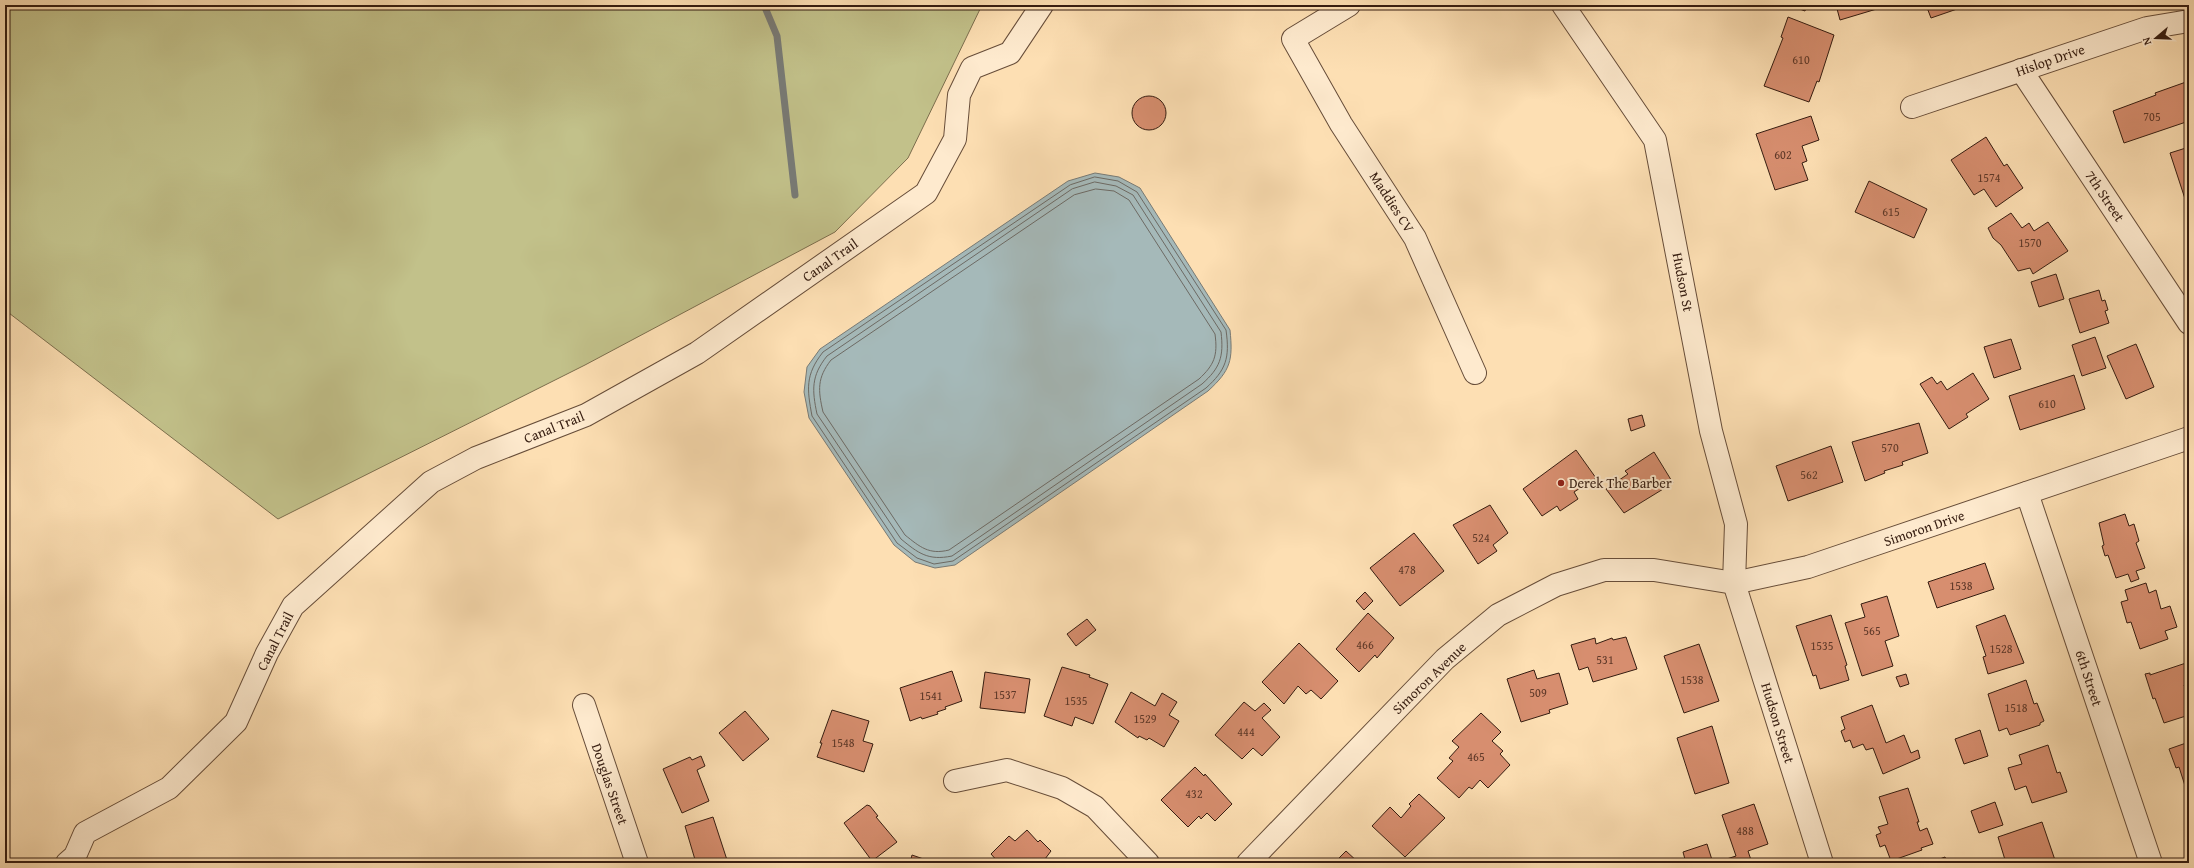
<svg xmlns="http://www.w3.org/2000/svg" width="2194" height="868" viewBox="0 0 2194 868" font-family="'Gentium Book Plus',serif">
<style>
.green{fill:#c2c18a;stroke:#7c6e4d}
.water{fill:#a5b9b9;stroke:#787a75}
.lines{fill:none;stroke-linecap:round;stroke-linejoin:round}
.shore{stroke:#6d6a64;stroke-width:1}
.stream{stroke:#787a75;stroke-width:7}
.building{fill:#d78e6f;stroke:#351c10}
.minor-casing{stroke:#674d39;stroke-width:24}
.minor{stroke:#feeace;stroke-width:22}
.poi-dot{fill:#8f2418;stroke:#feeace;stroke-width:1.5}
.labels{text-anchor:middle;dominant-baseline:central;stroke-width:4;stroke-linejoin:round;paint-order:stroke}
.number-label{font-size:12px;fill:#5e3828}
.street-label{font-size:14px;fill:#351c10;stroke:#feeace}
.poi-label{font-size:14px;fill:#351c10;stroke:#feeace;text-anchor:start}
</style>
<rect width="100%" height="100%" fill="#fddfb3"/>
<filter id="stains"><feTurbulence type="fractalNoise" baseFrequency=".005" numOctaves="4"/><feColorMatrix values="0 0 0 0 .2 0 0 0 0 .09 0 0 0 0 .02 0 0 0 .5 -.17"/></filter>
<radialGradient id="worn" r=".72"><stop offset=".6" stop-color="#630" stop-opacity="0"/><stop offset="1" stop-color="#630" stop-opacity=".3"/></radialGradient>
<path class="green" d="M5,5h977l-74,153 -73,74 -250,133 -307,154 -273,-209z"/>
<path class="water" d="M1095,173l24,4 21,11 90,142c3,30 1,40 -22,61l-253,174 -20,3 -20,-6 -21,-17 -85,-127 -5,-26 3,-25 13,-18 248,-168z"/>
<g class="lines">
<g class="shore">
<path d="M1095,177l23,4 19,11 89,138c4,28 0,40 -20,58l-253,173 -19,3 -17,-6 -20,-15 -85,-127c-5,-27 -7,-41 11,-64l247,-167z"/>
<path d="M1095,182l21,4 17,9 88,137c3,25 -1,36 -19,52l-250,172c-24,5 -34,-3 -51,-17l-84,-125c-5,-24 -6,-38 10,-58l245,-167z"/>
<path d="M1096,189l18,2 15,9 86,134c3,22 -1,31 -16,45l-250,171c-20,5 -29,-3 -44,-15l-82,-123c-5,-22 -6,-34 8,-52l243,-165z"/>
</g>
<path class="stream" d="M764,5l13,31 18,159"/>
</g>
<g class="building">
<path d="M1789,5h18l-2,6z"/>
<path d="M1836,5h54l-50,15z"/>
<path d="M1926,5h33l1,3 -29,10z"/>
<path d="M1788,17l46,18 -15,47 -2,-1 -8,21 -45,-16 19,-48 -2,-1z"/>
<path d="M2186,82l3,9v30l-65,22 -11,-32 43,-16 -1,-2z"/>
<circle cx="1149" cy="113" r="17"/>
<path d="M1811,116l8,24 -17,6 5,15 -5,2 6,17 -33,10 -19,-56z"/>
<path d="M1986,137l18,29 3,-2 16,24 -27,19 -12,-18 -10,6 -23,-35z"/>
<path d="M2189,147v64l-19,-58z"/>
<path d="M1869,181l58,28 -13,29 -59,-26z"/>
<path d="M2011,213l11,15 7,-5 5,8 14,-9 20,29 -35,23 -3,-6 -12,3 -17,-26 -8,-7 -5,-10z"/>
<path d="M2056,274l8,25 -25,8 -8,-25z"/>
<path d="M2099,290l3,11 3,-1 3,10 -3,1 4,12 -29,10 -11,-34z"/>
<path d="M2095,337l11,31 -24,8 -10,-31z"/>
<path d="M2011,339l10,30 -27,9 -10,-31z"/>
<path d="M2136,344l18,43 -28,12 -19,-43z"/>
<path d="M1973,373l16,26 -23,15 2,3 -19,12 -29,-45 12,-7 5,7 4,-3 6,9z"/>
<path d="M2074,375l11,34 -65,21 -11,-34z"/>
<path d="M1642,415l3,11 -14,5 -3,-12z"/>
<path d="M1919,423l9,30 -26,9 1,3 -19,6 1,2 -20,8 -13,-39z"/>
<path d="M1831,446l12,36 -55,19 -12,-35z"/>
<path d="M1576,450l20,28 -22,14 4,7 -18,12 -3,-5 -15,10 -19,-27z"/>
<path d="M1654,452l19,31 -49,30 -18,-24 22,-15 -3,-3z"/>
<path d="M1490,505l18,28 -15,12 4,6 -19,13 -25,-39z"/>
<path d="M2125,514l4,12 5,-2 5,17 -3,2 9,25 -9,3 3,8 -8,3 -3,-8 -12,4 -8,-23 -3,1 -3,-10 2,-1 -5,-22z"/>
<path d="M1414,533l30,38 -44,35 -30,-38z"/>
<path d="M1985,563l9,26 -57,19 -9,-26z"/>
<path d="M2146,583l3,10 7,-3 5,19 9,-3 7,21 -12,4 3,8 -28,10 -9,-27 -4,1 -6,-21 7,-2 -3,-10z"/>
<path d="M1365,592l8,9 -9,9 -8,-9z"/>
<path d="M1887,596l12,40 -14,5 8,25 -31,10 -17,-53 20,-6 -4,-13z"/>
<path d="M1368,613l26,25 -17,20 -2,-3 -16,17 -23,-23z"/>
<path d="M1831,615l16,50 -2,1 4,14 -29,9 -4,-14 -3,1 -17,-50z"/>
<path d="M2005,615l19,48 -36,11 -5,-17 3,-1 -10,-30z"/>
<path d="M1087,619l9,11 -20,16 -9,-12z"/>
<path d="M1626,637l11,32 -44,13 -5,-15 -9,3 -8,-25 24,-7 1,6 16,-6 1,2z"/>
<path d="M1299,643l39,38 -17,18 -10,-9 -5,4 -8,-8 -14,18 -22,-22z"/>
<path d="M1699,644l20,57 -35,12 -20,-57z"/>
<path d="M2189,662v16l-4,1 2,5 -3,1 5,15v15l-25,8 -9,-25 -2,1 -8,-25 5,-1v2z"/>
<path d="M1062,667l28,8 -1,2 19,7 -15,40 -18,-7 -3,9 -28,-10z"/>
<path d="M1534,670l3,9 22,-6 9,31 -19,6 1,3 -29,9 -14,-43z"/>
<path d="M952,671l10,30 -17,6 1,2 -9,3 1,2 -16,5 -1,-2 -11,4 -10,-33z"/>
<path d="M985,672l45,7 -5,34 -45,-5z"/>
<path d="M1906,674l3,10 -9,3 -4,-10z"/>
<path d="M2026,680l8,24 3,-1 7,18 -4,2v2l-30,10 -3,-7 -8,3 -11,-37z"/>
<path d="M1131,692l24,14 7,-13 15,9 -8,13 10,6 -15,26 -15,-9 -2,2 -8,-4 -1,2 -23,-16z"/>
<path d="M1244,702l11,9 9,-8 7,7 -9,8 18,19 -18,19 -9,-8 -11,11 -27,-24z"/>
<path d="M1872,705l14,38 18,-8 7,18 7,-3 2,8 -37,16 -10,-26 -7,2 -3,-6 -10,4 -3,-8 -5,2 -4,-11 4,-2 -4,-12z"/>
<path d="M832,710l37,11 -6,20 10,3 -9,28 -47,-15 5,-14h-2z"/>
<path d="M745,711l24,28 -26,22 -24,-28z"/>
<path d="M1481,713l20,19 -9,9 11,10 -3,3 10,11 -22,23 -8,-8 -8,9 -3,-2 -10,11 -22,-20 16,-17 -4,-3 10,-11 -7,-6z"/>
<path d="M1712,726l17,57 -34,11 -18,-56z"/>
<path d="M1980,730l8,26 -24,8 -9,-25z"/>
<path d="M2189,742v49l-2,1 -8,-25 -3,1 -7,-19z"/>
<path d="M2048,745l9,28 3,-1 7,20 -35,11 -6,-17 -11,4 -7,-22 14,-4 -3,-9z"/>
<path d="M701,756l4,10 -8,4 12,31 -27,12 -19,-44 27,-12 2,3z"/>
<path d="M1195,767l9,9 1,-2 27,30 -17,17 -8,-8 -6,6 -2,-3 -11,11 -27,-27z"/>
<path d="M1908,788l11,34h-2l3,9 7,-3 6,16 -12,4 1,2 -31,11 -6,-16 -5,2 -4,-12 5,-2 -3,-6 10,-3 -9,-27z"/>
<path d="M1419,794l26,24 -40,39 -33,-31 18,-19 11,11 10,-12 -2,-2z"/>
<path d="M1995,802l8,23 -24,8 -8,-22z"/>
<path d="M1754,804l14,40 -20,7 4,12h-38l22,-7 -14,-41z"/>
<path d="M867,805l3,1 8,10 -2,1 21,25 -25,19 -28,-38z"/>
<path d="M713,817l15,46h-32l-11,-37z"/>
<path d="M2042,822l14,41h-50l-8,-26z"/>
<path d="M1027,830l11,12 2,-2 11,11 -9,12h-43l-8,-9 18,-18 6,5z"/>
<path d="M1707,844l6,19h-27l-3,-11z"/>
<path d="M1346,851l13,12h-25z"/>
<path d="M912,855l23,8h-25z"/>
<path d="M1945,857l3,6h-19z"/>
</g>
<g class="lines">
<g class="minor-casing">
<g id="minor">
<path d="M1349,5l-56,34 48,85 74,114 60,135"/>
<path d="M1563,5l92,135 56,291 25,93 -2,59 88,280"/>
<path d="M2021,70l168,253"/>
<path d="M1912,107l235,-79 42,-7"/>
<path d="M2027,493l124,370"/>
<path d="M584,705l53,158"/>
<path d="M955,781l52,-11 55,18 33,19 53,56"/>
<path d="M67,863l8,-7 10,-23 84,-45 67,-66 31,-69 26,-47 138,-124 45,-24 110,-43 111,-62 229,-160 29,-54 4,-44 13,-27 38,-15 32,-48"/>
<path d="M1248,863l197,-204 53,-44 58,-30 48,-15h50l80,13 74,-16 381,-129"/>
</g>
</g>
<use href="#minor" class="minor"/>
</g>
<circle class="poi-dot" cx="1561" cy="483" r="4"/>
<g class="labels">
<g class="number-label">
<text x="1801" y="59">610</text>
<text x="2152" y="116">705</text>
<text x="1783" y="154">602</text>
<text x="1989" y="177">1574</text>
<text x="1891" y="211">615</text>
<text x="2030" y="242">1570</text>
<text x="2047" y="403">610</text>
<text x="1890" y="447">570</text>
<text x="1809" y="474">562</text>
<text x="1481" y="537">524</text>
<text x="1407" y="569">478</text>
<text x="1961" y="585">1538</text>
<text x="1872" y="630">565</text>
<text x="1365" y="644">466</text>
<text x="1822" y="645">1535</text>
<text x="2001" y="648">1528</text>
<text x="1605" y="659">531</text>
<text x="1692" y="679">1538</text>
<text x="1538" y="692">509</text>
<text x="1005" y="694">1537</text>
<text x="931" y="695">1541</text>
<text x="1076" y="700">1535</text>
<text x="2016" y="707">1518</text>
<text x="1145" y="718">1529</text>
<text x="1246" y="731">444</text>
<text x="843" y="742">1548</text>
<text x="1476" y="756">465</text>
<text x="1194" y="793">432</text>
<text x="1745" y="830">488</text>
</g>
<g class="street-label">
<text transform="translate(2050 60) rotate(-19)">Hislop Drive</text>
<text transform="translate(2105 196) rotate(56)">7th Street</text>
<text transform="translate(1392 202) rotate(57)">Maddies CV</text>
<text transform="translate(830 260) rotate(-35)">Canal Trail</text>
<text transform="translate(1683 282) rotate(79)">Hudson St</text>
<text transform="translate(554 427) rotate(-22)">Canal Trail</text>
<text transform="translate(1924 528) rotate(-19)">Simoron Drive</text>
<text transform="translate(275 641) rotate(-63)">Canal Trail</text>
<text transform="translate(1429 678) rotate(-44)">Simoron Avenue</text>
<text transform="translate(2089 678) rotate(72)">6th Street</text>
<text transform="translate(1778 723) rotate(73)">Hudson Street</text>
<text transform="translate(610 784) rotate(71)">Douglas Street</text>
</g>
<g class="poi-label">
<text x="1569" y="483">Derek The Barber</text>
</g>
</g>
<rect width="2194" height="868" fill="none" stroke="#fddfb3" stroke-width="20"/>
<rect x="6" y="6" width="2182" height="856" fill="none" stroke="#351c10" stroke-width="2"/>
<rect x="10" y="10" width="2174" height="848" fill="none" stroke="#351c10"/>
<g transform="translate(2156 38) rotate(251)" stroke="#feeace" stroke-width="3" paint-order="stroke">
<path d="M0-3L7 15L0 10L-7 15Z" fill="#351c10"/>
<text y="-6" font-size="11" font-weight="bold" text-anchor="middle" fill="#351c10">N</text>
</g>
<rect width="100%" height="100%" filter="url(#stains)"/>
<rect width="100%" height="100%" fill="url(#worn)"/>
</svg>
